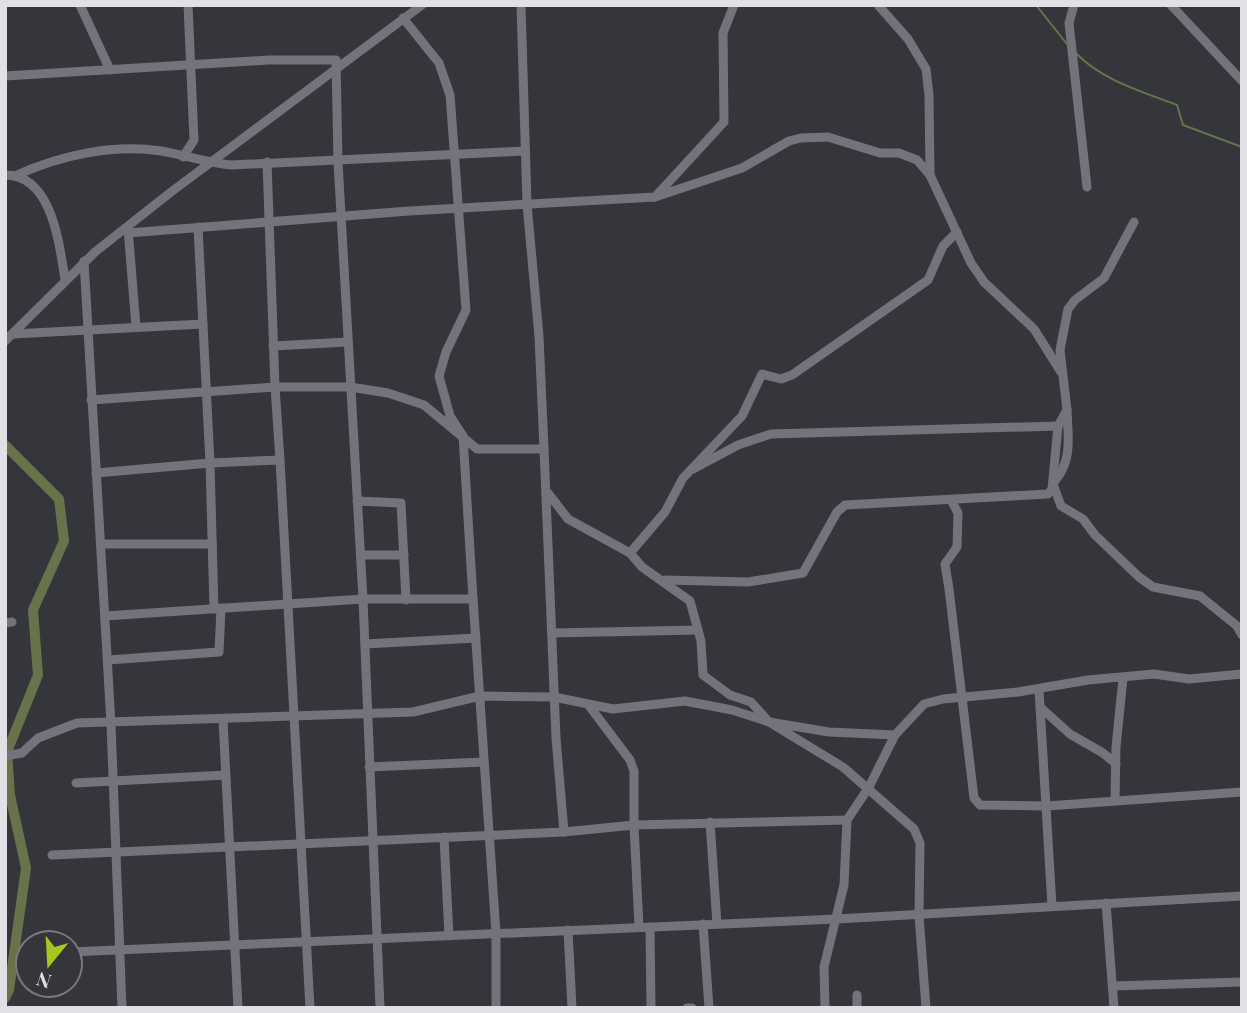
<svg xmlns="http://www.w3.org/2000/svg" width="1247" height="1013" viewBox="0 0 1247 1013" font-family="'Playfair Display',serif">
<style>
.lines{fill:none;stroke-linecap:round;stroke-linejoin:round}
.stream{stroke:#68724b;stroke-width:2}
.river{stroke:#68724b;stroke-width:10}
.minor{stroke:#73737b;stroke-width:9}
</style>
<rect width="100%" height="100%" fill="#35353c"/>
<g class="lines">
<g class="stream">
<path d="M1036,5l31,39"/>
<path d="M1076,53c25,27 67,39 101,52l6,20 59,22"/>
</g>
<path class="river" d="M5,445l54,54 5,42 -31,69 5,65 -31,77 3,43 16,73 -17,122 -4,8"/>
<g class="minor">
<path d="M80,5l30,65"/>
<path d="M521,5l6,199 12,132 5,113"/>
<path d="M878,5l30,34 18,30 3,26 1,80 41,88 13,19 50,47 27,43"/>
<path d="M1074,5l-5,18 18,164"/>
<path d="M1171,5l71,76"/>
<path d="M5,76l264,-16h67l2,102 25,437 17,409"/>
<path d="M183,157l11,-17 -6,-135"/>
<path d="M5,175c47,0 54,68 60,104"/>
<path d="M17,175c44,-20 96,-31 144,-24 24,4 46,12 70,14l294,-14"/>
<path d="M655,197l69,-75 -1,-89 11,-28"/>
<path d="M128,228l8,99"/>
<path d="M128,233l281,-22 246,-14 87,-29 47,-27 12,-3 27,-1 52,16h19l18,7 13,15"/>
<path d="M84,261l27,463 11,284"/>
<path d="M13,334l190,-10"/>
<path d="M5,341l90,-89 76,-60 251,-187"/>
<path d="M273,346l74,-4"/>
<path d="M91,400l184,-13 -8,-225"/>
<path d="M280,460l30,548"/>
<path d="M693,469l45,-24 33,-11 287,-8"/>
<path d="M96,473l114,-10 -12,-236"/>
<path d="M1054,482c19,-22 14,-45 13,-72"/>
<path d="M1053,484l8,22 22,13 12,16 44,42 14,10 47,9 37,30 5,9"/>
<path d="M548,493l20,26 62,34 12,14 48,34 11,40 2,34 27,20 21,7 18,20 74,45 71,62 6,14 -1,72 7,93"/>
<path d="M951,500l7,13 -1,34 -12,17 4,25 25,209 6,7 67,1 195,-14"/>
<path d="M357,501l44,2 5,97"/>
<path d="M101,544h111"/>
<path d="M630,553l35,-41 18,-34 59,-62 20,-42 19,5 11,-4 136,-95 15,-34 14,-14"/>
<path d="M361,555h43"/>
<path d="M665,580l83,2 55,-9 34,-61 8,-7 203,-11 4,-5 6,-63 9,-16 -7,-60 8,-41 7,-9 29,-22 30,-56"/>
<path d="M473,599l23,334v75"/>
<path d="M214,609l-4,-146 70,-3 -5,-73h75l38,6 36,12 53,44h67l12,289 8,94"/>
<path d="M105,616l258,-17h110l-10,-163 -13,-20 -11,-40 7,-24 20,-42 -16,-215 -11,-32 -36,-45"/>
<path d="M5,623l7,-1"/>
<path d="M552,633l146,-3"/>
<path d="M365,644l111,-6"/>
<path d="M108,660l111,-8 2,-44"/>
<path d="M1039,690l13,216"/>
<path d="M1040,707l30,27 33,19 13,11"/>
<path d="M223,720l15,288"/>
<path d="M5,756l17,-3 16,-15 39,-15 336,-11 67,-16 74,1 59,12 72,-8 47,9 37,12 60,10 66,3"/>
<path d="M369,767l115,-5"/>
<path d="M76,783l150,-8"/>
<path d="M1115,800l1,-53 7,-69"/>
<path d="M710,822l7,102"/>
<path d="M444,837l5,99"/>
<path d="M52,855l512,-23 70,-7v-54l-4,-11 -40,-53"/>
<path d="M1106,903l8,105"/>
<path d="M703,924l6,84"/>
<path d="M639,927l-5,-102 213,-5"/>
<path d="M650,927l1,81"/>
<path d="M568,930l4,78"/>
<path d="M70,952l767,-33 405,-23"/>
<path d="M1113,986l129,-4"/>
<path d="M687,1008h5"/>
<path d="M825,1008l-1,-41 20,-82 3,-65 22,-33 26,-52 29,-31 19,-5 75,-7 70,-12 66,-6 35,5 53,-5"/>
<path d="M857,1008v-13"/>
</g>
</g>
<rect width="1247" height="1013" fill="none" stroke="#e1e0e5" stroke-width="14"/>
<g transform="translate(49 964) rotate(198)"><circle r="33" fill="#35353c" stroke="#7a7980" stroke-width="2"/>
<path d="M0-5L12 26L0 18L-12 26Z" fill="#a7c71e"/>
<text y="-10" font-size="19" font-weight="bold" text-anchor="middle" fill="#e1e0e5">N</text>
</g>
</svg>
